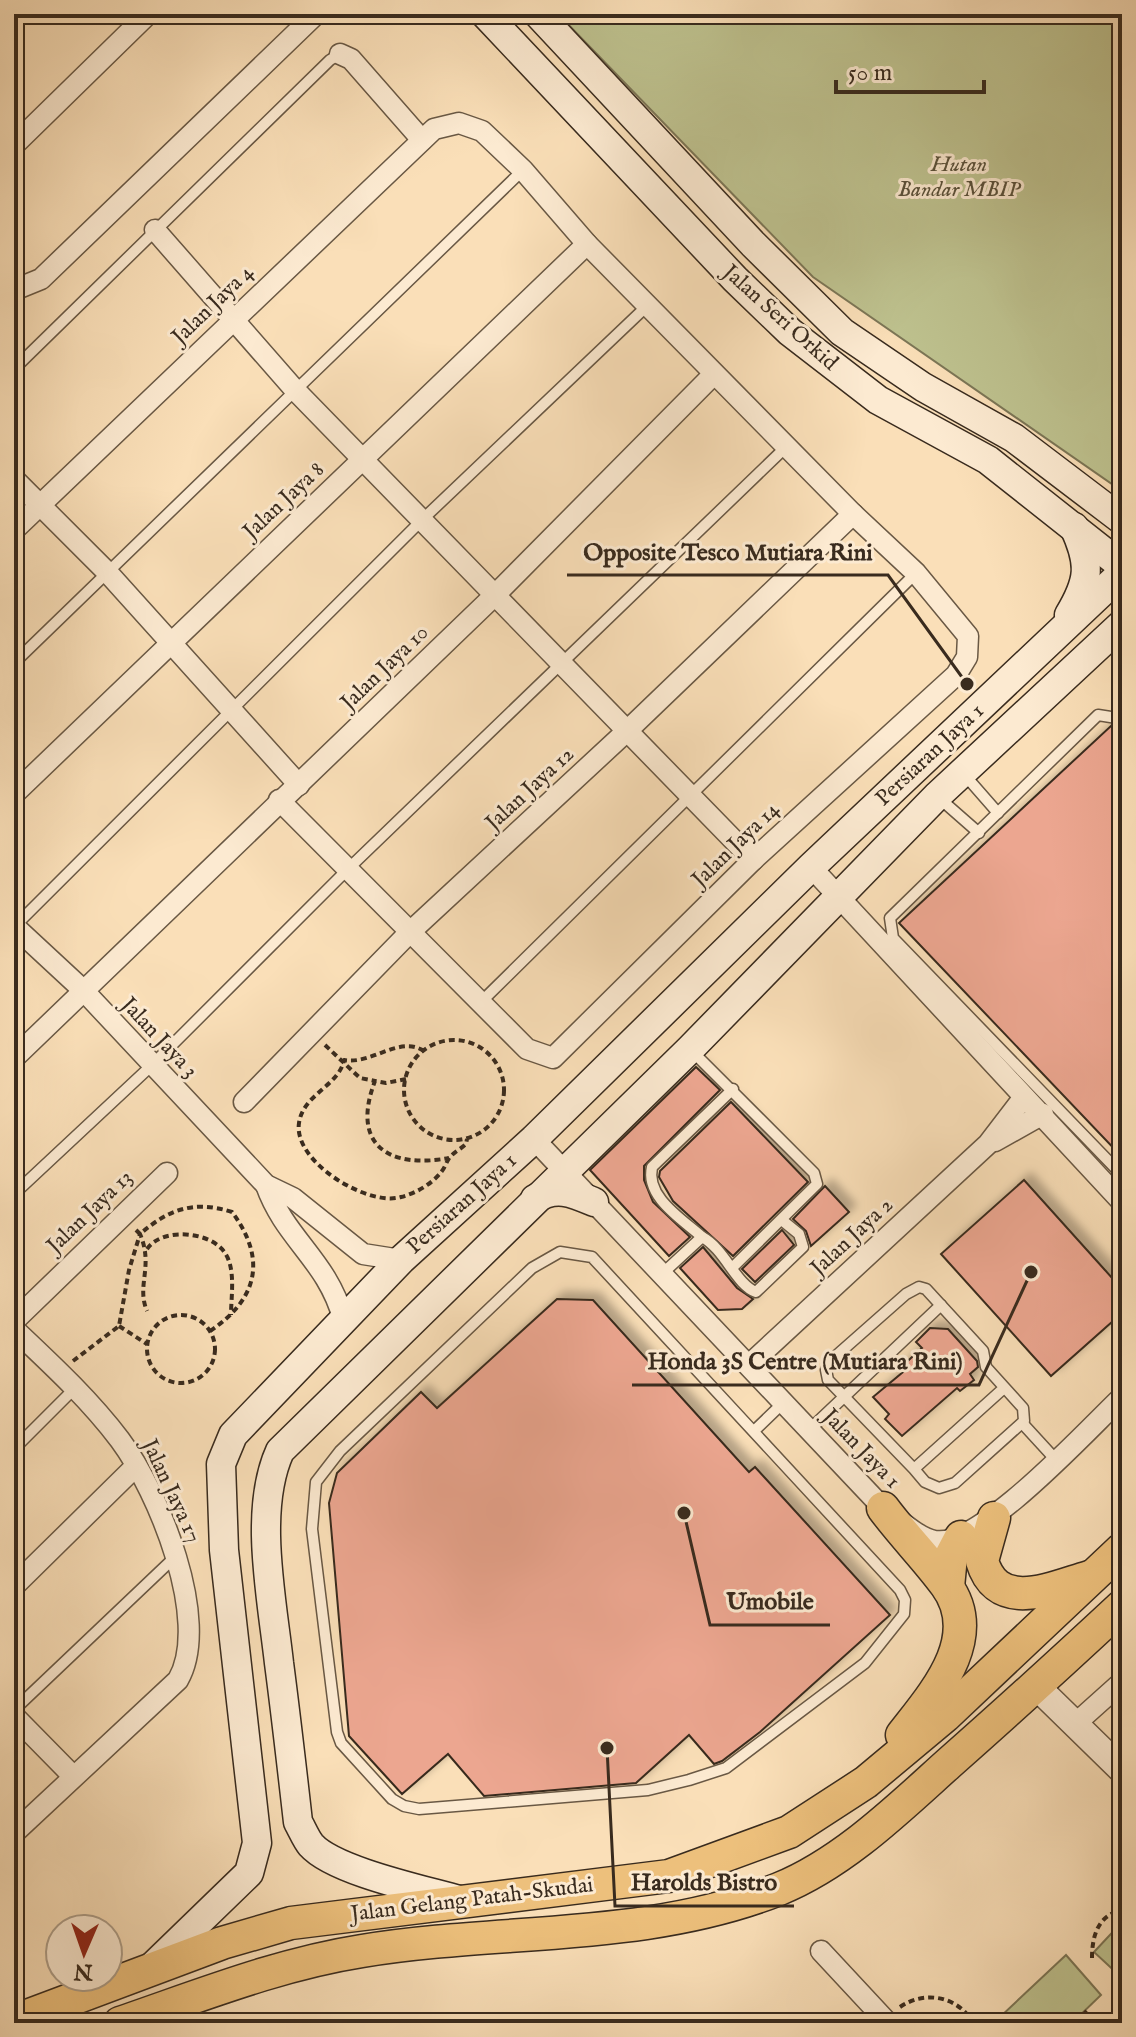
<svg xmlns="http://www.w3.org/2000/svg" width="1136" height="2037" viewBox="0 0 1136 2037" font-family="'IM FELL English',serif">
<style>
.green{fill:#bec28f;stroke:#7c7656;stroke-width:2}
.building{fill:#eca690;stroke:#392b1e;stroke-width:2;filter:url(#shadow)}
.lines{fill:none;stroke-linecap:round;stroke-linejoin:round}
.service-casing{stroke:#695844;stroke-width:13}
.minor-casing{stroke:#695844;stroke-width:23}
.tertiary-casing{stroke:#695844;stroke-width:29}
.secondary-casing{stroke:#392b1e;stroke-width:31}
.primary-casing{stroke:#392b1e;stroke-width:35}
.path{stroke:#392b1e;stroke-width:4;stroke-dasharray:6 4;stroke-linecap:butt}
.service{stroke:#fcead1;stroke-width:10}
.minor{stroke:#fcead1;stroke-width:20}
.tertiary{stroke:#fcead1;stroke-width:26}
.secondary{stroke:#fcead1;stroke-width:28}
.primary{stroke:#edc07c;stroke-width:32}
.labels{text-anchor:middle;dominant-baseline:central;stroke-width:6;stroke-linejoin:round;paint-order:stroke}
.park-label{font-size:22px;font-style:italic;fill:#5a513a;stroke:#fcead1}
.street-label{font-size:22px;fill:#392b1e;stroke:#fcead1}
.leader{fill:none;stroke:#392b1e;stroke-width:3}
.callout-dot{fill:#392b1e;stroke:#fcead1;stroke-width:3}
.callout-label{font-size:24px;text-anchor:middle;font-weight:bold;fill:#392b1e;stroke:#fcead1;stroke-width:6;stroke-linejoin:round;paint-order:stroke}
</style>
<defs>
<filter id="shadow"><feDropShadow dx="7" dy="-7" stdDeviation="4" flood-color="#0004"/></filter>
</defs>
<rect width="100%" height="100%" fill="#fadfb8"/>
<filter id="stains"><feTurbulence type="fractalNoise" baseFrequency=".0025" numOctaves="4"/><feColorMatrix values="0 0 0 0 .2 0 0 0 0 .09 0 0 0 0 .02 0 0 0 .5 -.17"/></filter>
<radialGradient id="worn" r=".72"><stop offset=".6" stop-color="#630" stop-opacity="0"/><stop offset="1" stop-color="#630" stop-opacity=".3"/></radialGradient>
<g class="green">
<path d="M558,14h564v477l-309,-214z"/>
<path d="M1122,1922v56l-28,-26z"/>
<path d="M1066,1955l35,40 -29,28h-67l-5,-6z"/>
</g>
<g class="building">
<path d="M1112,725l10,8v424l-223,-234z"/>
<path d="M696,1067l24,23 -76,76v14l9,22 37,35 -21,19 -79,-86z"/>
<path d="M731,1102l77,80 -75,74 -60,-55 -14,-24 1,-6z"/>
<path d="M1024,1180l98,109v24l-71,63 -110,-122z"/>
<path d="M825,1186l24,26 -38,34 -5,-15 -13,-12z"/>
<path d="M782,1230l12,15 -39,37 -13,-13z"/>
<path d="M703,1247l34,41 16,11 -11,10 -24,1 -38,-42z"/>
<path d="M557,1299l36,1 156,172 6,-5 135,148 -130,117 -38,29 -8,3 -25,-29 -53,48 -152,13 -36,-42 -46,40 -53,-58 -20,-233 8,-30 84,-81 16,16z"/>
<path d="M930,1328l18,1 29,32 1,6 -8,7 4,6 -14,11 -3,-3 -55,48 -17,-17 4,-5 -16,-17 30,-25 -3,-4 22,-20 -6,-6z"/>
</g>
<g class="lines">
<g class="service-casing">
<g id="service">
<path d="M14,21l7,-7"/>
<path d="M14,369l316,-309 10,-6"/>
<path d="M14,663l509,-493"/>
<path d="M1122,722l-5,-4 -19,-3 -208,203 3,20 229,237"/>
<path d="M963,773l35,40"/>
<path d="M938,797l41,36"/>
<path d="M14,927l409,-408 225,-214"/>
<path d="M480,1003l436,-430"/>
<path d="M692,1051l122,122 3,11 -84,83"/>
<path d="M14,1194l137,-128 196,-196 440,-424"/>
<path d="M702,1237c-20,-18 -57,-40 -50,-70l81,-78"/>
<path d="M560,1252l32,5 308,333 5,10 -1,14 -39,49 -139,105 -37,12 -41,10 -229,19 -15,-3 -12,-7 -51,-56 -4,-11 -25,-203 4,-47 24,-31 192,-183z"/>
<path d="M662,1274l40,-37c23,12 34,48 54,55l47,-45 -4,-13 -16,-13"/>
<path d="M1023,1424l33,36"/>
<path d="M809,1430l132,-125"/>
<path d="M754,1431l30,-29"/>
<path d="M14,1449l61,-61"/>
<path d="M914,1469l-86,-89 -2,-10 3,-8 77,-68 13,-7 7,2 57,62 3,16 37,41 1,13 -69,62 -16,5 -14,-6 -11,-13 90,-81"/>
<path d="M14,1710l161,-153"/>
</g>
</g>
<g class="minor-casing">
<g id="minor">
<path d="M340,54l11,5 71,81"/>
<path d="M14,145l134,-131"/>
<path d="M155,230l140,160 458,470"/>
<path d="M14,290l27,-11 275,-265"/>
<path d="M14,479l94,94 191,212"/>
<path d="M14,530l420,-401 25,-6 23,8 41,39 64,74 266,270 63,59 52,63 -1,21 -11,18 -203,185 -200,198 -26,-9 -248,-249"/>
<path d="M14,794l573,-550"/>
<path d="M811,867l311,335"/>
<path d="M14,926l69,64 183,195 27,13 70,56 38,6"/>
<path d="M14,1058l481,-463 219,-221"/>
<path d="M244,1102l165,-169 219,-203 225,-216"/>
<path d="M534,1139l349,369c15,10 34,30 52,33 45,7 153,-112 187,-144"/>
<path d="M995,1141l48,-27"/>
<path d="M266,1185c19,54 61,75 77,133"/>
<path d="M14,1321l153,-148"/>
<path d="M14,1329c37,35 75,70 106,111 38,51 92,181 58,240l-164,153"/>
<path d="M749,1365l239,-221 36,-47"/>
<path d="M14,1586l122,-120"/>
<path d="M14,1716l59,60"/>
<path d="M1074,1725l48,-43"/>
<path d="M821,1951l67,72"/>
</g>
</g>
<g class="tertiary-casing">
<path id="tertiary" d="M1036,1686l86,84"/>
</g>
<g class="secondary-casing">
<g id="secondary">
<path d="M485,14l250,265 55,53 88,68 110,60 134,106"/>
<path d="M538,14l215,230 89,88 81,55 91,51 108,82"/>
<path d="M1069,615c21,-35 22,-51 5,-88"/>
<path d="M535,1199c21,-14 38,-6 59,3"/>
<path d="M459,1900c-35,-10 -125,-29 -148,-55 -5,-6 -9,-16 -13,-23 -6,-53 -12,-106 -19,-159 -7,-64 -26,-153 1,-212l410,-402 247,-253 185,-172"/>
<path d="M152,1967l97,-94 8,-30 -33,-293 -3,-86 12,-29 168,-175 133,-121 277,-272 311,-294"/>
</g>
</g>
<g class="primary-casing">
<g id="primary">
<path d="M883,1508c20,27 44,51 63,77 39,53 -13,110 -44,150"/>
<path d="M994,1518l-12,43c16,53 69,27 107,16"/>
<path d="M948,1587l3,-31 10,-19"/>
<path d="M14,2021l208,-78 69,-20 378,-47 120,-44 77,-50 79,-66 177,-167"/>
<path d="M120,2023c79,-27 159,-59 242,-72 139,-23 283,-9 417,-62 64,-26 119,-80 169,-125 59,-52 117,-105 174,-158"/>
</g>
</g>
<g class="path">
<circle cx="454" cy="1090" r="50"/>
<path d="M325,1045l35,33 15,3"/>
<path d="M424,1051c-25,-16 -52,14 -80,9 -5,26 -41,34 -45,63 -6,39 69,84 102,74 16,-4 32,-14 41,-26 4,-5 5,-12 10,-16 4,-4 10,-7 14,-11l1,-5"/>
<path d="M406,1079l-20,4 -11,-2c-25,65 15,88 74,77"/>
<path d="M136,1230l4,4c29,-25 54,-34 92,-22 35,47 26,87 -22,119"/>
<path d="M147,1249c15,-22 64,-18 78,4 11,16 6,44 6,62"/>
<circle cx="181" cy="1349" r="34"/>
<path d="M119,1326l28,18"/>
<path d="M73,1361l46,-35 10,-56 11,-36c14,33 -4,51 7,77"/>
<path d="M1092,1958c0,-22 6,-43 30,-48"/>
<path d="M900,2007c25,-17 58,-11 73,16"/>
<path d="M1084,2011l12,12"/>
</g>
<use href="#service" class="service"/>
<use href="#minor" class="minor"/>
<use href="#tertiary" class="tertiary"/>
<use href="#secondary" class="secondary"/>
<use href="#primary" class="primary"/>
</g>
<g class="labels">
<g class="park-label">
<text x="959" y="165">Hutan<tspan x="959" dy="25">Bandar MBIP</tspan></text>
</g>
<g class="street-label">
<text transform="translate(213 305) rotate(-44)">Jalan Jaya 4</text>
<text transform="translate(780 318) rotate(42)">Jalan Seri Orkid</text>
<text transform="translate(284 501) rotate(-43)">Jalan Jaya 8</text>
<text transform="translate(385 668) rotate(-44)">Jalan Jaya 10</text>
<text transform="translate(930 755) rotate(-43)">Persiaran Jaya 1</text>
<text transform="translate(530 789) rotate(-43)">Jalan Jaya 12</text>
<text transform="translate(736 845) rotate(-44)">Jalan Jaya 14</text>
<text transform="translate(159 1038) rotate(47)">Jalan Jaya 3</text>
<text transform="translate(462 1204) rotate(-42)">Persiaran Jaya 1</text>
<text transform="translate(90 1212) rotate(-44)">Jalan Jaya 13</text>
<text transform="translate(852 1237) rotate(-43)">Jalan Jaya 2</text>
<text transform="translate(861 1449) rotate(46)">Jalan Jaya 1</text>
<text transform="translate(171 1491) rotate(65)">Jalan Jaya 17</text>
<text transform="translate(472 1900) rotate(-7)">Jalan Gelang Patah-Skudai</text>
</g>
</g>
<path class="leader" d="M967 684L888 575H567M1031 1272L979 1385H632M684 1513L710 1625H830M607 1748L615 1906H794"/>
<g class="callout-dot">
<circle cx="967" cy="684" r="8"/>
<circle cx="1031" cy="1272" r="8"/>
<circle cx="684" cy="1513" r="8"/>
<circle cx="607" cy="1748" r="8"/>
</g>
<g class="callout-label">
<text x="728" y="560">Opposite Tesco Mutiara Rini</text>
<text x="805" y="1369">Honda 3S Centre (Mutiara Rini)</text>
<text x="770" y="1609">Umobile</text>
<text x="704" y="1890">Harolds Bistro</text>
</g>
<rect width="1136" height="2037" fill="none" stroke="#fadfb8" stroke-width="48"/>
<rect x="16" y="16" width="1104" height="2005" fill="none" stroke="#392b1e" stroke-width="4"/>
<rect x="24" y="24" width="1088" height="1989" fill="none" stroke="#392b1e" stroke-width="2"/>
<g transform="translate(84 1953) rotate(182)"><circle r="38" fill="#fcead1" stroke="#ae9e89" stroke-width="2"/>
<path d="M0-6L14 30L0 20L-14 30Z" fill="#8f2418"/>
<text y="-12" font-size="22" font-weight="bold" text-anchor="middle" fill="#392b1e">N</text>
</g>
<path d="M836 80v12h148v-12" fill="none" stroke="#392b1e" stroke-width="4"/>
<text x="848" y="80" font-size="24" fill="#392b1e" stroke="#fcead1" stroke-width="6" paint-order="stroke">50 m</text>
<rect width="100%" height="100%" filter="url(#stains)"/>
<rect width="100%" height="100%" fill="url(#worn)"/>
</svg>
